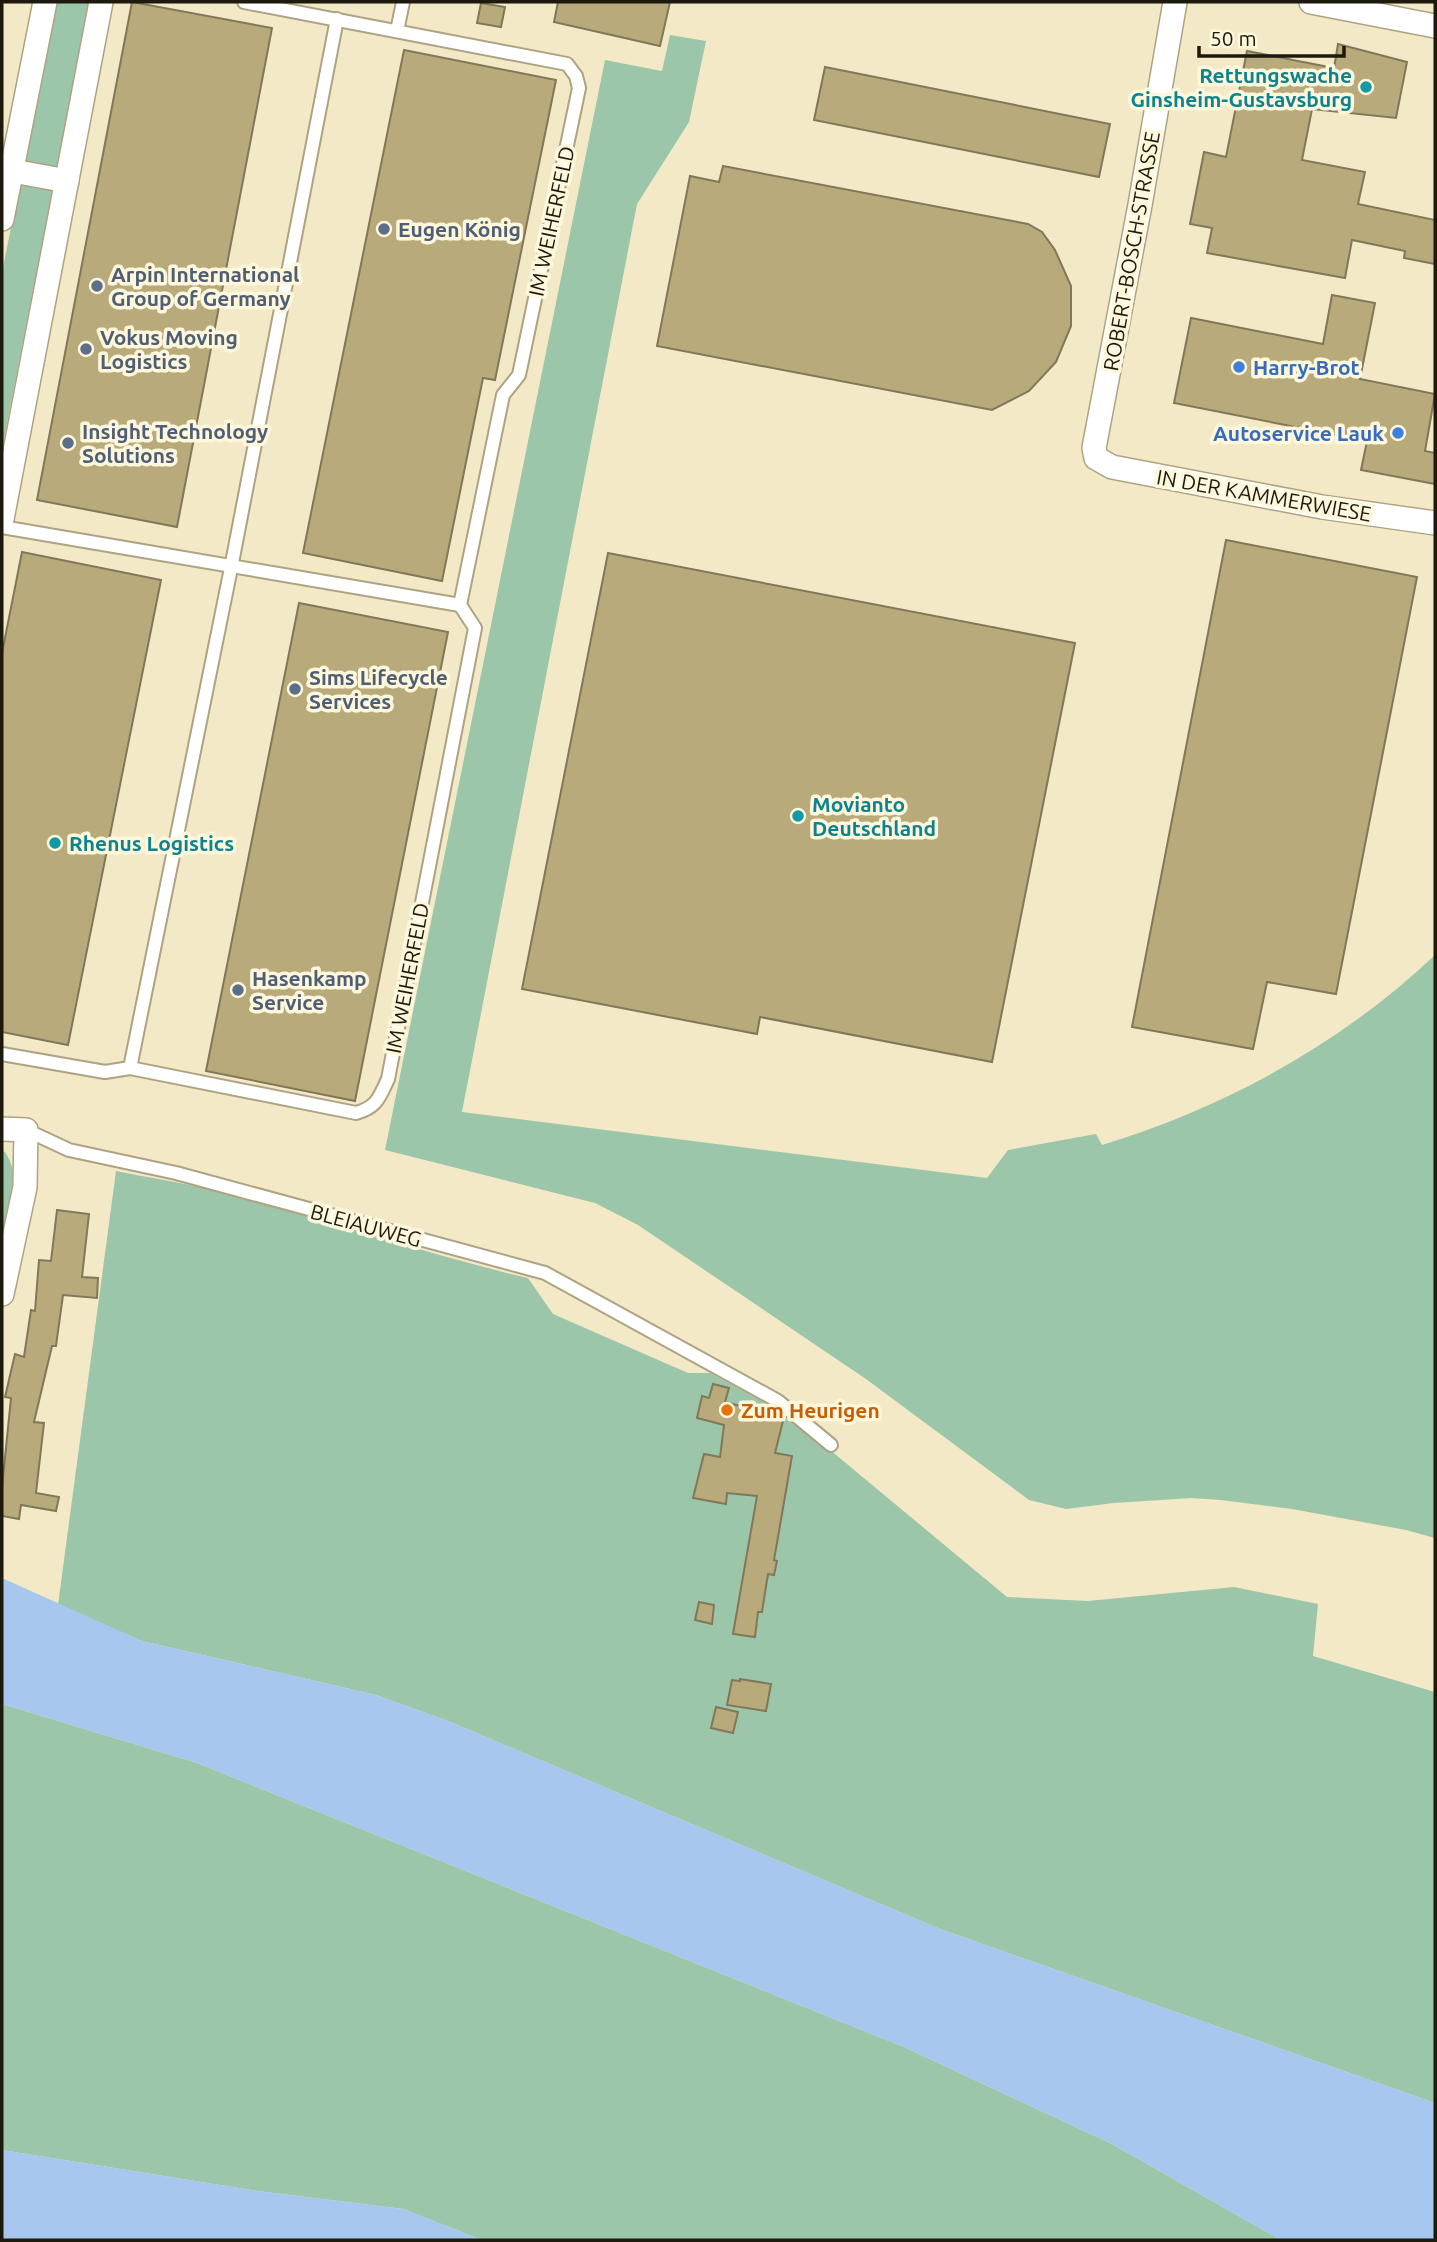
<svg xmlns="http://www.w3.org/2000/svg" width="1437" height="2242" viewBox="0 0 1437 2242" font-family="Ubuntu,sans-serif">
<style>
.green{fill:#9bc6a9}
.water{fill:#a7c7ee}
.building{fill:#b8aa7a;stroke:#817859;stroke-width:2}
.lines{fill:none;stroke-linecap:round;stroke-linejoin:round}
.service-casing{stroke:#ada383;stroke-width:16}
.minor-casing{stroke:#ada383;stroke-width:26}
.service{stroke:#fff;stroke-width:12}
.minor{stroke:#fff;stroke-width:23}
.culture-dot{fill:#0f9aa8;stroke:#fef7db;stroke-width:2.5}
.service-dot{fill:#5c6f8a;stroke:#fef7db;stroke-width:2.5}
.shop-dot{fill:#3f7fe0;stroke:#fef7db;stroke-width:2.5}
.food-dot{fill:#e8710a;stroke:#fef7db;stroke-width:2.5}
.labels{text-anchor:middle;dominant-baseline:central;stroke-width:7;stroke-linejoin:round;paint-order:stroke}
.culture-label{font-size:21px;font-weight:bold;fill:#0d838f;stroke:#fef7db;text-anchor:start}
.street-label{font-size:21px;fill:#1d190d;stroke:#fef7db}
.service-label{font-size:21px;font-weight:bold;fill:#4e5e75;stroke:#fef7db;text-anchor:start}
.shop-label{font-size:21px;font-weight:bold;fill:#366cbe;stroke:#fef7db;text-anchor:start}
.food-label{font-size:21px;font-weight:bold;fill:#c56008;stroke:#fef7db;text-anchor:start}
</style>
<rect width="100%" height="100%" fill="#f3e9c7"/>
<g class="green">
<path d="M55,2h34l-87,447v-176z"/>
<path d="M670,35l36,6 -17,81 -52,82 -175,908 525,66 21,-28 88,-16 6,11c123,-37 240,-102 333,-190v583l-29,-8 -114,-21 -71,-9 -30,-2 -77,5 -48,6 -37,-9 -163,-121 -228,-154 -43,-22 -210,-53 220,-1090 57,11z"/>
<path d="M2,1151l3,1c22,32 3,90 -3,127z"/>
<path d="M116,1171c34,7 70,12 104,21 104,26 204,62 308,86l25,36 135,59h22l78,42 219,182 81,4 146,-14 84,17 -5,52 122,36v411l-495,-174 -492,-208 -72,-26 -234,-54 -84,-36z"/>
<path d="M2,1704l195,59 707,284 208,97 169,96h-799l-79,-31 -145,-18 -256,-41z"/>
</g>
<g class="water">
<path d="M2,1578l140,63 234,54 72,26 492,208 495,174v137h-154l-169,-96 -208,-97 -707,-284 -195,-59z"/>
<path d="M2,2150l256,41 145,18 79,31h-480z"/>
</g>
<g class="building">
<path d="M132,2l140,26 -95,499 -140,-27z"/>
<path d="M558,2h112l-10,44 -106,-24z"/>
<path d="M481,3l24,4 -4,20 -24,-4z"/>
<path d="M1338,44l69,18 -11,56 -84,-9 -10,51 63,12 -7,32 77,16v44l-31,-6 1,-7 -53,-11 -7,38 -138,-25 5,-25 -22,-4 14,-72 22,5 21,-106 87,17z"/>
<path d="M404,50l152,30 -61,300 -12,-2 -41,203 -139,-28z"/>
<path d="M825,67l285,57 -11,53 -285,-57z"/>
<path d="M723,166l305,58 14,8 13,18 16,36v40l-15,36 -27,29 -37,19 -335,-64 33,-170 29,6z"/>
<path d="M1332,295l43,8 -15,76 75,15 -10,57 10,2v31l-74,-14 6,-29 -193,-38 17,-85 132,26z"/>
<path d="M1226,540l191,37 -81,417 -69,-12 -14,67 -121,-22z"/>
<path d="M22,552l139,28 -93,465 -66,-13v-379z"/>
<path d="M608,553l467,90 -83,419 -232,-45 -3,17 -235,-45z"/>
<path d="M299,603l149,29 -93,469 -149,-30z"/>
<path d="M57,1210l32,4 -7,63 16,1 -1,20 -34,-3 -7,51h-4l-18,76 10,1 -8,70 23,4 -3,14 -35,-6 -2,14 -17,-3v-29l9,-89 -6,-1 10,-43 9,3 7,-47 4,1 4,-51 12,1z"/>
<path d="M713,1384l16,4 -4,14 59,15 -9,36 17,3 -18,104 3,1 -3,14 -6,-1 -6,38h-4l-3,25 -22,-3 24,-138 -30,-3 -1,11 -33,-6 11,-44 16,3 4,-32 -27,-7 5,-22 7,2z"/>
<path d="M699,1602l15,3 -2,19 -17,-4z"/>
<path d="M740,1679l31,5 -5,27 -39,-6 5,-25 8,1z"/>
<path d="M716,1707l22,5 -5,21 -22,-5z"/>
</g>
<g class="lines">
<g class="service-casing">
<g id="service">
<path d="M397,31l6,-29"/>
<path d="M2,527l458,78 43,-210 16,-20 60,-287 -3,-12 -9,-12 -323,-62"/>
<path d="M2,1054l103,18 25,-4 226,45c21,-6 23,-15 32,-34l87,-451 -15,-23"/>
<path d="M130,1068l101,-500 106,-549"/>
<path d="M26,1130l43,20 107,23 369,100 233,128 53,44"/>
</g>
</g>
<g class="minor-casing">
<g id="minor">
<path d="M1175,2l-35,203 -46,243 2,10 16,9 210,40 113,16"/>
<path d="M1311,2l124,24"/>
<path d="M2,169l65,12"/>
<path d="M2,219l43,-217"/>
<path d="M2,519l99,-517"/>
<path d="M2,1129l24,1 -1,57 -23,107"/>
</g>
</g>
<use href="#service" class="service"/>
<use href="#minor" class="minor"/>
</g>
<g class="culture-dot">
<circle cx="1366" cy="87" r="7"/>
<circle cx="798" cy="816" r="7"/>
<circle cx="55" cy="843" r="7"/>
</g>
<g class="service-dot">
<circle cx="384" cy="229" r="7"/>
<circle cx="97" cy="286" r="7"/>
<circle cx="86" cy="349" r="7"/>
<circle cx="68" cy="443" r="7"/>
<circle cx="295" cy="689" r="7"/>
<circle cx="238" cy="990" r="7"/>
</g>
<g class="shop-dot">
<circle cx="1239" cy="367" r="7"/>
<circle cx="1398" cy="433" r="7"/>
</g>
<circle class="food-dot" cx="727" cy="1410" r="7"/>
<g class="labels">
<g class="culture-label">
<text x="1352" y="75" text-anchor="end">Rettungswache<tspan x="1352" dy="24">Ginsheim-Gustavsburg</tspan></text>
<text x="812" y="804">Movianto<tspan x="812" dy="24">Deutschland</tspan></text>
<text x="69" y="843">Rhenus Logistics</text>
</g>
<g class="street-label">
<text transform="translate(551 221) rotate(-78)">IM WEIHERFELD</text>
<text transform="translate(1131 251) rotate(-80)">ROBERT-BOSCH-STRASSE</text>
<text transform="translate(1264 495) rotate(10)">IN DER KAMMERWIESE</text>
<text transform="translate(407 978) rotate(-79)">IM WEIHERFELD</text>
<text transform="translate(366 1225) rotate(15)">BLEIAUWEG</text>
</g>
<g class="service-label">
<text x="398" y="229">Eugen König</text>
<text x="111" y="274">Arpin International<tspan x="111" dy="24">Group of Germany</tspan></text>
<text x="100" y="337">Vokus Moving<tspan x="100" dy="24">Logistics</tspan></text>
<text x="82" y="431">Insight Technology<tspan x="82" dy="24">Solutions</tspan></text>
<text x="309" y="677">Sims Lifecycle<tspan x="309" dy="24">Services</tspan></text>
<text x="252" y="978">Hasenkamp<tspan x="252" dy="24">Service</tspan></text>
</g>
<g class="shop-label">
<text x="1253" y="367">Harry-Brot</text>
<text x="1384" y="433" text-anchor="end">Autoservice Lauk</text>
</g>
<g class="food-label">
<text x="741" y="1410">Zum Heurigen</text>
</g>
</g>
<rect width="1437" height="2242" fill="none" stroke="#1d190d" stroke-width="7"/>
<path d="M1199 46v10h145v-10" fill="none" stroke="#1d190d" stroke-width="3.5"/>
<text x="1210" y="46" font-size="21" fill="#1d190d" stroke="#fef7db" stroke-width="5" paint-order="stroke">50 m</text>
</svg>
